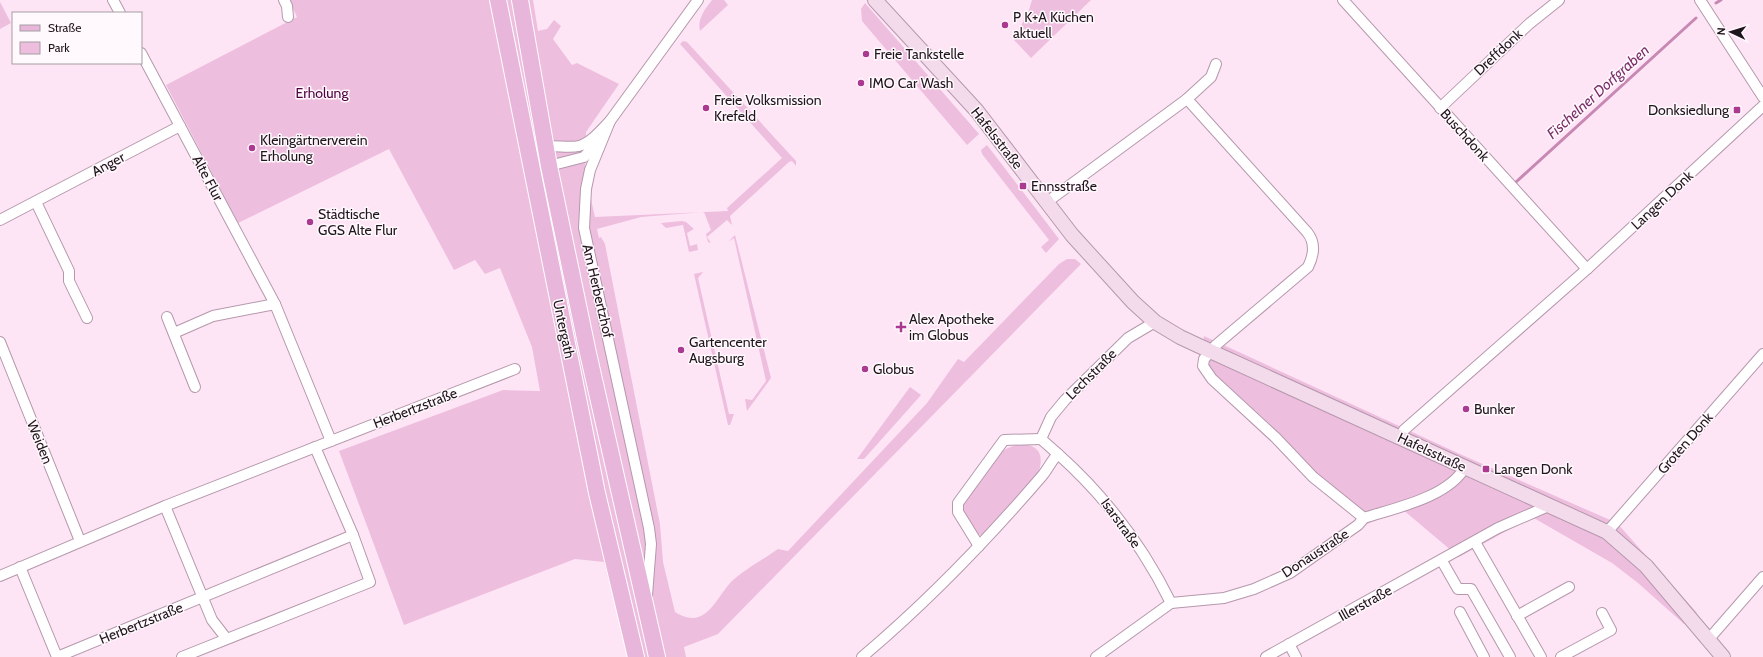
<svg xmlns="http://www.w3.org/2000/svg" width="1763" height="657" viewBox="0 0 1763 657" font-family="Cabin,sans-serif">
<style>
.green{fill:#eebedf}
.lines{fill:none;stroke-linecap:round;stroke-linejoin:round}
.stream{stroke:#c788b4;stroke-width:3}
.street-casing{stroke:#b598ac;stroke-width:12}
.secondary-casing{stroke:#b598ac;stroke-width:16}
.primary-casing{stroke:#fff;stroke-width:18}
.street{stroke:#fff;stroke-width:10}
.secondary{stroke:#f3dbec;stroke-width:14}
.primary{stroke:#e8b6da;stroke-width:16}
.poi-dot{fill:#ab3891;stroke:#fff8fc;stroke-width:1.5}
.labels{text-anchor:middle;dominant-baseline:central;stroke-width:3;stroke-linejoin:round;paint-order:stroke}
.poi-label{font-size:14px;fill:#1f151c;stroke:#fff8fc;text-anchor:start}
.street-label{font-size:14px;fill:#1f151c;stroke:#fff8fc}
.park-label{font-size:14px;fill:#4e0040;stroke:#fff8fc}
.water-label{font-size:15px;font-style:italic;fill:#7b3069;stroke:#fff8fc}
</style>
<rect width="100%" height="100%" fill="#fee5f5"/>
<g class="green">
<path d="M289,0h244l5,31 9,-2 7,-9 7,6 -8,13 19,26 5,-2 42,21 -33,48 -1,41 10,44 133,-6 -1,-3 55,-50 -102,-114 3,-3 4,1 109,119v5l-4,-5 -3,1 -59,54 2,9 -5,-5 -20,17 4,6 -3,-1 -2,-8 5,-4 -7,-18 -63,5 -44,12 2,9 2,-1 4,7 55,280 3,38 12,50c31,19 39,-12 57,-31 13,-12 32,-22 46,-32l10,2 139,-148 31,-44 6,3 95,-98 8,-5h8l6,5 -363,370 -34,13 2,10h-58l-24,-95 -29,-3 -171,66 -65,-174 164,-61 37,1 -8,-44 -32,-79 -15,6 -10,-14 -21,10 -65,-121 -151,74 -72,-138 131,-68z"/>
<path d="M712,0h12l4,5 -28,26c-3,-12 5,-22 12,-31z"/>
<path d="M1032,0h59l-60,58 -17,-18 15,-30z"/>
<path d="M0,2l11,21 -11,6z"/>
<path d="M865,3l114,131 -12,11 -105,-124 -1,-12z"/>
<path d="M987,145l72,94 -13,14 -5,-6 8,-7 -67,-86 -1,-4z"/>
<path d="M682,221l4,1 8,7 -7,4 3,13 7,-2 1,6 -9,2 -6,-27 -17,3 -5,-5z"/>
<path d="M735,235l36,143 -24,33 -2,-12 7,1 14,-19 -32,-143 -6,4z"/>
<path d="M703,272l-5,6 31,136h5l-4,11h-2l-34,-151z"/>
<path d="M1204,336l258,119 155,68 80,90 -13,11 -46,-41 -26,-20 -80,-46 -73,40 -57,-48 -37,16 -113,-101 -53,-57z"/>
<path d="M910,387l11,8 -57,64h-7z"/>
<path d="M1021,444c20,1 23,13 17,30l-51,58 -6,3 -5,-2 -14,-24c4,-14 26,-44 36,-54 7,-7 14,-9 23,-11z"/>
</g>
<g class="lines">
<g class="stream">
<path d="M1716,3l5,-3"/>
<path d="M1516,182l180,-164"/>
</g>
<g class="street-casing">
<g id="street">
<path d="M113,0l7,13"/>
<path d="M284,0l3,6 1,11"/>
<path d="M1343,0l244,269"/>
<path d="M1700,0l63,97"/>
<path d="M141,53l134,251 56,137"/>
<path d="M1187,99l24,-22 5,-13"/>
<path d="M1440,108l89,-84 30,-24"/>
<path d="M610,121l-12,21 -14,15 -35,9 -7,-1 -13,-8c3,-2 6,-6 9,-8 11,-6 28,0 41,-3 12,-3 22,-16 31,-25z"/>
<path d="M36,202l33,69v10l18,37"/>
<path d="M1047,202l140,-103 120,133c9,11 7,23 1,35l-92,78 -12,14 -1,7 9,13 64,59 37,39 51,41"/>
<path d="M0,220l180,-94"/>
<path d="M167,317l28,70"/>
<path d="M174,333l39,-17 62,-12"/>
<path d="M0,342l80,199"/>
<path d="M1401,437l3,-7 183,-161 176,-163"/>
<path d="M1058,454c47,42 85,92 113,149"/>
<path d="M165,506l47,114 14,18"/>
<path d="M1607,532l156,-178"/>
<path d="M1475,542l66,115"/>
<path d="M979,546l-21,-34v-9l46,-63 37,-1"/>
<path d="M1442,561l16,28h13l39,68"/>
<path d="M20,567l37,90"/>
<path d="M0,576l165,-70 350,-137"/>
<path d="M647,595l4,-51 -2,-16 -65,-300 2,-39 4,-19 20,-49 88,-121"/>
<path d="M1460,612l24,45"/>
<path d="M1517,616l52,-29"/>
<path d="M1708,640l55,-63"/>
<path d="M1289,644l7,13"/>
<path d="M57,657l296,-122"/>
<path d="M182,657l188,-75 -17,-47 -38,-88"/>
<path d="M862,657c64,-54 125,-117 180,-181 6,-7 9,-15 16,-22l-17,-15 10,-22 14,-17 63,-62 27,-16"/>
<path d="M1096,657l75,-54 53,-5 30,-9 36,-16 68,-48 6,-7c31,-10 85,-21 101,-51"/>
<path d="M1266,657l232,-129 46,-20 3,-4"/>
<path d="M1561,657l50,-27 -9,-17"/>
</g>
</g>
<g class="secondary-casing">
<path id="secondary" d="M875,0l102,111 95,124 61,67 22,20 25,15 30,14 397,181 39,34 77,91"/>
</g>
<g class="primary-casing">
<g id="primary">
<path d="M498,0l99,493 39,164"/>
<path d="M520,0l29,166 39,187 69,304"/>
</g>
</g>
<use href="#street" class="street"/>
<use href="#secondary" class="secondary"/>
<use href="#primary" class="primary"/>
</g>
<g class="poi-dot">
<circle cx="1005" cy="25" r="4"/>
<circle cx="866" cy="54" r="4"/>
<circle cx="861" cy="83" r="4"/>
<circle cx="706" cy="108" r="4"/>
<rect x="1733" y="106" width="8" height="8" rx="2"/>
<circle cx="252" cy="148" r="4"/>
<rect x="1019" y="182" width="8" height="8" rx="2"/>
<circle cx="310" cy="222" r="4"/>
<path d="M899 321h4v4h4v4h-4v4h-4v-4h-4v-4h4z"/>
<circle cx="681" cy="350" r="4"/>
<circle cx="865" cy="369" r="4"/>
<circle cx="1466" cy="409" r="4"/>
<rect x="1482" y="465" width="8" height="8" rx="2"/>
</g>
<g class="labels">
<g class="poi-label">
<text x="1013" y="17">P K+A Küchen<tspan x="1013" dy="16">aktuell</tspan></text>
<text x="874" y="54">Freie Tankstelle</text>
<text x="869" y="83">IMO Car Wash</text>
<text x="714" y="100">Freie Volksmission<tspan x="714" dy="16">Krefeld</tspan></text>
<text x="1729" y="110" text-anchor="end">Donksiedlung</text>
<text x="260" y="140">Kleingärtnerverein<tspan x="260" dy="16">Erholung</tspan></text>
<text x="1031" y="186">Ennsstraße</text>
<text x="318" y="214">Städtische<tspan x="318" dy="16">GGS Alte Flur</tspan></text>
<text x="909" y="319">Alex Apotheke<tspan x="909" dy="16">im Globus</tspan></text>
<text x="689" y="342">Gartencenter<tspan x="689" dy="16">Augsburg</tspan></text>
<text x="873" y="369">Globus</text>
<text x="1474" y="409">Bunker</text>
<text x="1494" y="469">Langen Donk</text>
</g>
<g class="street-label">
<text transform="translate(1498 52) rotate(-43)">Dreffdonk</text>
<text transform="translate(1465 135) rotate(48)">Buschdonk</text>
<text transform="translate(997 138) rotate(52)">Hafelsstraße</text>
<text transform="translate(108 164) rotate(-28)">Anger</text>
<text transform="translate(208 178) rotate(62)">Alte Flur</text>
<text transform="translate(1662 200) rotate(-43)">Langen Donk</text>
<text transform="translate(598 291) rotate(77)">Am Herbertzhof</text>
<text transform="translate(564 329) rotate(78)">Untergath</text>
<text transform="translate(1091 374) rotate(-45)">Lechstraße</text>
<text transform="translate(415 408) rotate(-21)">Herbertzstraße</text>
<text transform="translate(40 442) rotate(68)">Weiden</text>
<text transform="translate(1685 443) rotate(-49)">Groten Donk</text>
<text transform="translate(1432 452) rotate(25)">Hafelsstraße</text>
<text transform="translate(1121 523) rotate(54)">Isarstraße</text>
<text transform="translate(1315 553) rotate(-33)">Donaustraße</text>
<text transform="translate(1365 603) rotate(-29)">Illerstraße</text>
<text transform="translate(141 623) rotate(-22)">Herbertzstraße</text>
</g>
<g class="park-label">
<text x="322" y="93">Erholung</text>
</g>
<g class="water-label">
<text transform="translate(1598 92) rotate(-42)">Fischelner Dorfgraben</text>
</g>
</g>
<rect x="12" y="12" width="130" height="52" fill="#fff8fc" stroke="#a59da2"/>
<rect x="20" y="25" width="20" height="6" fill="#e8b6da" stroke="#a59da2"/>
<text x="48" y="32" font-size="12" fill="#1f151c">Straße</text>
<rect x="20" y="42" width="20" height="12" fill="#eebedf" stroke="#a59da2"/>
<text x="48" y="52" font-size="12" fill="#1f151c">Park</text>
<g transform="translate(1731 32) rotate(274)" stroke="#fff8fc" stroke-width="3" paint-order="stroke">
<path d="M0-3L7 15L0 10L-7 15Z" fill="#1f151c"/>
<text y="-6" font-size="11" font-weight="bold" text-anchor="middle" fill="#1f151c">N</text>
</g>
</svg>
